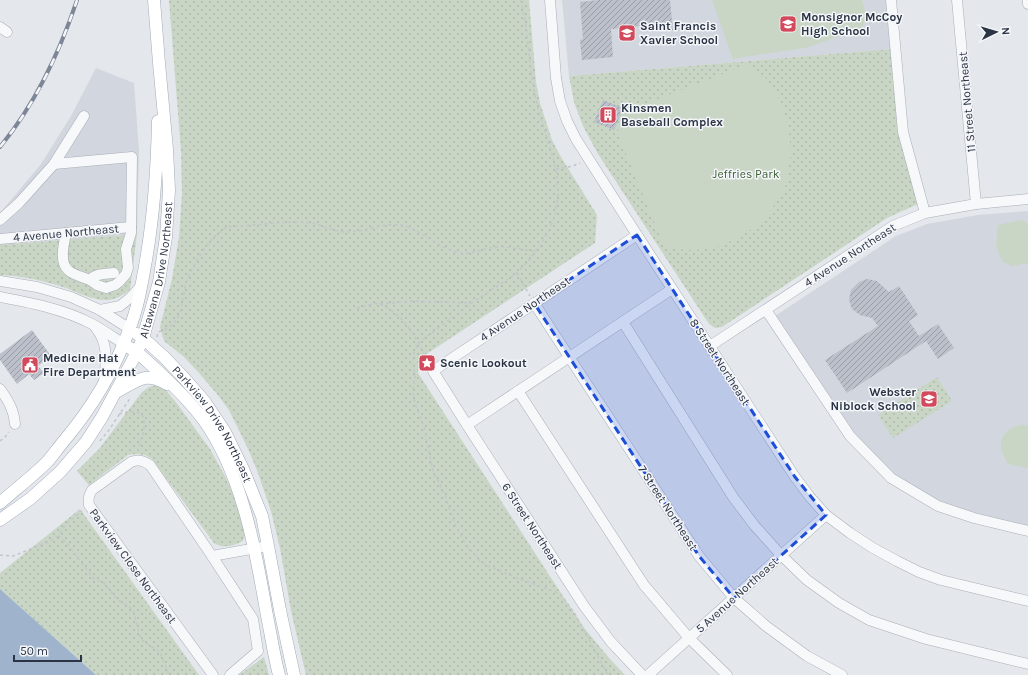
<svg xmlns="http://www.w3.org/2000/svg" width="1028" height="675" viewBox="0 0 1028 675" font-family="Karla,sans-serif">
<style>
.built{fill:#d2d6de}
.grass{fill:url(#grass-dots)}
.garden{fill:#c9d6c5}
.water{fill:#9fb4cc}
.building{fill:url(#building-hatch)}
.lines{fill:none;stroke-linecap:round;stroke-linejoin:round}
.minor-casing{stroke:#a9aeb7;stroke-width:11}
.major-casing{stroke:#a3abb8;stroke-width:13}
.path{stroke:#c2c5cb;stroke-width:1.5;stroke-dasharray:3 3;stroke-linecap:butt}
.minor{stroke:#f7f8fa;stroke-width:10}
.major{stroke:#fff;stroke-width:12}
.rail-casing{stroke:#7d8696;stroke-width:4}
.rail{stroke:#f4f6f9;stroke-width:2.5;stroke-dasharray:8;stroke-linecap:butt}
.marked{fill:#1d4ed8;fill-opacity:0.2;stroke:#1d4ed8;stroke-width:3;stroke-dasharray:8 5;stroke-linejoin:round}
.labels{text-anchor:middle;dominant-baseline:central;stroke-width:3;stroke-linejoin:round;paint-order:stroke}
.poi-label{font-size:12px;font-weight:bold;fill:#2b3445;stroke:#f4f6f9;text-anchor:start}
.street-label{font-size:12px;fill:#2b3445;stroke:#f4f6f9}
.park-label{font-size:12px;fill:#3f6138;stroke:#f4f6f9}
</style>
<defs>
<pattern id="grass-dots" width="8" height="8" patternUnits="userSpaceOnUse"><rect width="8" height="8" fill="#c9d6c5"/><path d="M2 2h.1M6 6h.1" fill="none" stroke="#adb8ab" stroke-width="1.8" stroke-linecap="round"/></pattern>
<pattern id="building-hatch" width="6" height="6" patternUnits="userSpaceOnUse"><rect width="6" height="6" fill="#bbc0ca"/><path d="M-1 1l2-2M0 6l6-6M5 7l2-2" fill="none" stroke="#989da6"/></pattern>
</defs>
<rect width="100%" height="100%" fill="#e4e7ec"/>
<g class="built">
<path d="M562,0h325l5,49 -323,27z"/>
<path d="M96,68l38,15 5,68 -2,83 -137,11v-32l41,-49 30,-48z"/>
<path d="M1028,211v315l-53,-13 -37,-12 -45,-28 -38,-39 -80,-118 121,-80 31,-12 51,-9z"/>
</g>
<g class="grass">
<path d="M169,0h360l7,82 4,21 12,37 9,17 36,58 -2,28 -176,116 -1,14 137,211 30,45 24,29 16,17h-319l-15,-64 -11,-63 -9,-37 -13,-38 -9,-22 -20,-41 -12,-16 -18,-21 -16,-17 -19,-15 -4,-14 12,-48 7,-42 3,-43 -1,-43z"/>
<path d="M892,49l26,155 -31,14 -165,109 -7,1 -6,-4 -111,-170 -15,-28 -9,-24 -5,-26z"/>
<path d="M137,234l-7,56c-7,5 -13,9 -22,10 -14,1 -29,-7 -42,-12 -21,-7 -43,-12 -66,-13v-30z"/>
<path d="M937,377l15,24 -59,37 -15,-23z"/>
<path d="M156,385l8,3 11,13 35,48 15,27 11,24 9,35 -2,6c-9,5 -20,8 -29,2l-62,-84 -7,-4 -9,-1 -8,1 -39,30 -12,-14 22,-22 43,-57 7,-5z"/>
<path d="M80,509l119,166h-103l-96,-86v-16z"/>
<path d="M264,657l5,18h-30z"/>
</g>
<g class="garden">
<path d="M712,0h150l5,18 -6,10 -52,19 -76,12z"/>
<path d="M748,64l18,14 15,24 8,28 2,24 -5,31 -14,24 -17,18 -19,12 -19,8 -21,3 -31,-1 -48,-117 10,-21z"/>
<path d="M1022,220l6,4v39l-16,3 -9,-4 -4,-8 -3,-10 2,-19z"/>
<path d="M1023,425l5,1v42l-20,-4c-3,-6 -7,-12 -7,-19 0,-12 11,-19 22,-20z"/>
</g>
<path class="water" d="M0,589l96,86h-96z"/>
<g class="building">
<path d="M599,0h71l3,30 -22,2v-7l-40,4 2,28 -31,3 -2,-20 3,-1 -3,-37z"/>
<path d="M603,100l20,8 -9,22 -20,-8z"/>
<path d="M867,279l10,2 12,11 10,-6 19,29 -9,6 10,15 19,-12 16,24 -16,11 -12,-18 -79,52 -22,-33 53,-34 -6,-8 -12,-3 -8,-6 -3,-9 2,-10 8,-8z"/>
<path d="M32,330l19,26 -13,10 6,7 -10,7 -5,-6 -12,10 -17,-24v-6z"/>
</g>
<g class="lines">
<g class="minor-casing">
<g id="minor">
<path d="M550,0l6,78 4,23 7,20 9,18 61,96 158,242 15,20 16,18 24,18 23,15 24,13 22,11 22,8 87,21"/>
<path d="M891,0l12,132 22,81"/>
<path d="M957,0l19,204"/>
<path d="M1028,0v4"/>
<path d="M0,27l7,5"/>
<path d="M54,164l78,-7 -1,76 -5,16 2,19 -2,6 -7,8 -4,3 -9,3 -9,-3 -7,-5c-7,-3 -17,-5 -22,-10 -9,-8 -4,-27 -2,-37"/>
<path d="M0,220l19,-17 35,-39 30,-48"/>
<path d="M637,235l-204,136 34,54 117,181 27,36 31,33"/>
<path d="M0,239l131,-12"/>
<path d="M90,280c5,-7 16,-6 24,-7"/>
<path d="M0,281l37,6 34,10 29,13 30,19"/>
<path d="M0,297c31,6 64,12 92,27 11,6 21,13 32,20"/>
<path d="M534,303l165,253 35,42 32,28 41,30 35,19"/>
<path d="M100,310l20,-4 11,-9 11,-12"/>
<path d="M766,310l84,126 41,42 47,28 36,12 54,13"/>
<path d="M623,322l110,175 21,28 27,30 26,25 32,23 30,17 57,19 102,25"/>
<path d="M96,328c13,16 10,35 8,54"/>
<path d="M710,346l183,-120 32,-13 51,-9 52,-5"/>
<path d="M0,389c8,11 14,21 15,35"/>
<path d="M518,391l126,194 45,53 38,37"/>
<path d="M467,425l205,-136"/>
<path d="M212,556l41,63 5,32 -28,24"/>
<path d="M213,675l-124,-170c-1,-7 0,-10 3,-15l39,-28c8,-3 13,-1 19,3l62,91 56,-10"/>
<path d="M648,675l178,-160"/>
</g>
</g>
<g class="major-casing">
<g id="major">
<path id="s1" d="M137,334l6,4 21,19 20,21 21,24 20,30 18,37 19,47 6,30 12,64 14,65"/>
<path d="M130,348l7,4c23,21 47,42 66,67 39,54 53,132 64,197 4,19 7,40 12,59"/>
<path d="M116,392c8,-4 21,-13 29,-14 8,-1 15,2 22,6"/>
<path d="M0,503c16,-14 33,-27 48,-42 5,-6 10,-13 15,-19 28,-33 51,-71 66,-112 9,-22 13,-47 17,-70 8,-46 11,-93 12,-139"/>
<path id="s2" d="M0,520l30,-21 30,-27 26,-30 16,-25 35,-65 6,-14 16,-56 7,-45 3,-47 -2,-41 -8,-86 -5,-63"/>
</g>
</g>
<g class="path">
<path d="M521,0l5,26 3,29 5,36 5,21 14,46 3,11 2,25 -3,22 -5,12 -9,17 -6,6 -5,8 -13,14 -45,30 -54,40 -4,10 -1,9 2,15 -2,13 1,10 10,27 9,44 12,24 4,13 8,21 8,14 9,11 5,6 7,5 26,11 44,16 6,4 13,18 33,61"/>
<path d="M556,169l17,-3 7,-3"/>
<path d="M517,273l13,23"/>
<path d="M380,304l33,-3 58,2"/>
<path d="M357,308c7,-2 15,-5 22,-4 2,0 5,3 8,4 21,11 31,35 42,56"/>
<path d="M157,337l1,-5c7,-2 14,-5 18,-12 6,-8 7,-23 9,-33 5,-19 24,-50 42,-60 15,-1 30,-2 45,-4 11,0 23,-2 33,-1 14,1 27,10 42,10 16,0 40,-10 53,-7 22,4 38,24 60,28 12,2 24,-5 36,-6 12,-1 26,3 39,4"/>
<path d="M119,414c8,-2 15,-4 23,0l2,6v10l-6,21"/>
<path d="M0,441l5,-4 4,-5"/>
<path d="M100,441l9,-11 22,-33"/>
<path d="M58,536l8,6 27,36 11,5 13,16 14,9 3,5 6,24 3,4 17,11 9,23"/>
<path d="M0,555l13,1 38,-15 7,-5 8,-12 16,-13"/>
</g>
<use href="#minor" class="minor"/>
<use href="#major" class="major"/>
<g class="rail-casing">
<path id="rail" d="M0,147c36,-44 59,-93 77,-147"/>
</g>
<use href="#rail" class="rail"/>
</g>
<path class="marked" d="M637,235l158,242 31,38 -92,83 -35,-42 -165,-253z"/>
<defs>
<g id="school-square" transform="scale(0.9)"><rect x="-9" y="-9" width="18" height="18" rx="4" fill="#d1495b" stroke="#f4f6f9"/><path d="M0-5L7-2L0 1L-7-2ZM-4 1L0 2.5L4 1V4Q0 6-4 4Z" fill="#fff"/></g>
<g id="building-square" transform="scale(0.9)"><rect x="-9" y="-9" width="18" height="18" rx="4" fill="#d1495b" stroke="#f4f6f9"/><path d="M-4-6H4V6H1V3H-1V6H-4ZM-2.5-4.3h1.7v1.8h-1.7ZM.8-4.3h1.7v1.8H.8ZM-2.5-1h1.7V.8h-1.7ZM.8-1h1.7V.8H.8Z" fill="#fff"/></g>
<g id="sight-square" transform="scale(0.9)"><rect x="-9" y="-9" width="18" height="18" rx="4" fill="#d1495b" stroke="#f4f6f9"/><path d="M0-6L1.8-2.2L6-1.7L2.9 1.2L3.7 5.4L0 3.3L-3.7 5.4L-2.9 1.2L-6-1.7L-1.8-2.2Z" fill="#fff"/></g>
<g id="civic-square" transform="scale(0.9)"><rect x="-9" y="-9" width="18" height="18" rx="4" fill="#d1495b" stroke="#f4f6f9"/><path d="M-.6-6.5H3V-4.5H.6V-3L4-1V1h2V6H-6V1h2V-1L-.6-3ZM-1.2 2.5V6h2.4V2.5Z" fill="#fff"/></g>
</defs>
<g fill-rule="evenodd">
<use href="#school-square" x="788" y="24"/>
<use href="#school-square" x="627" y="33"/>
<use href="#building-square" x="608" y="115"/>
<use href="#sight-square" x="427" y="363"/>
<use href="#civic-square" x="30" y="365"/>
<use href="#school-square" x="929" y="399"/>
</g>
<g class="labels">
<g class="poi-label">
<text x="801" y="17">Monsignor McCoy<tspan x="801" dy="14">High School</tspan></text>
<text x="640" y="26">Saint Francis<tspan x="640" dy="14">Xavier School</tspan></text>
<text x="621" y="108">Kinsmen<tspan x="621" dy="14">Baseball Complex</tspan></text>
<text x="43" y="358">Medicine Hat<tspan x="43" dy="14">Fire Department</tspan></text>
<text x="440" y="363">Scenic Lookout</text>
<text x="916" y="392" text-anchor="end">Webster<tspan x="916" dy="14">Niblock School</tspan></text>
</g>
<g class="street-label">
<text transform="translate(967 102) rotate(-95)">11 Street Northeast</text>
<text transform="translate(66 233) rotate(-5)">4 Avenue Northeast</text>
<text transform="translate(850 255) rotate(-33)">4 Avenue Northeast</text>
<text stroke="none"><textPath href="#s2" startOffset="305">Altawana Drive Northeast</textPath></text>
<text transform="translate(525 309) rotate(-34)">4 Avenue Northeast</text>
<text transform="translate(720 362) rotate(57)">8 Street Northeast</text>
<text stroke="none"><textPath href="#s1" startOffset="119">Parkview Drive Northeast</textPath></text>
<text transform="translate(668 508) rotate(57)">7 Street Northeast</text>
<text transform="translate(532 526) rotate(57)">6 Street Northeast</text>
<text transform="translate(133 566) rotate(54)">Parkview Close Northeast</text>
<text transform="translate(737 595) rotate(-42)">5 Avenue Northeast</text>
</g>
<g class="park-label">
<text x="746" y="174">Jeffries Park</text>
</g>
</g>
<g transform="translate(996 32) rotate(85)" stroke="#f4f6f9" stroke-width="3" paint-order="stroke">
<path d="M0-3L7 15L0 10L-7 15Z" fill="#2b3445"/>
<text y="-6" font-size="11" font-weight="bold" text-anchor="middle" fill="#2b3445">N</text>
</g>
<path d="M14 655v6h67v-6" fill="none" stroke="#2b3445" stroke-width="2"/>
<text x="20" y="655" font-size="12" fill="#2b3445" stroke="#f4f6f9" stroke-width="3" paint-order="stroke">50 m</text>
</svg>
